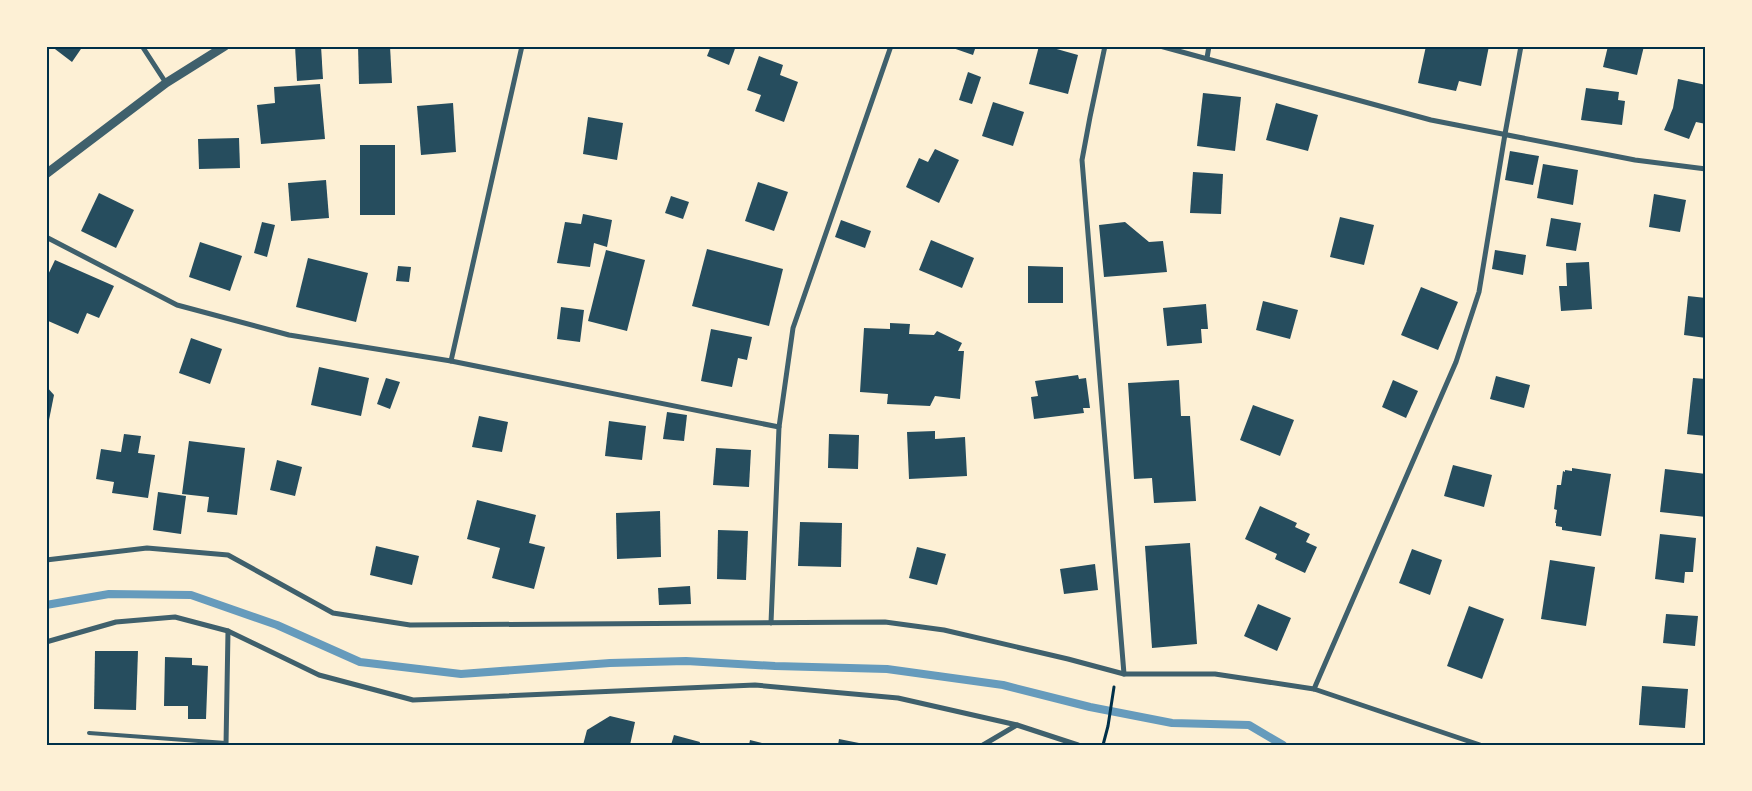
<svg xmlns="http://www.w3.org/2000/svg" width="1752" height="791" viewBox="0 0 1752 791" font-family="'Golos Text',sans-serif">
<style>
.lines{fill:none;stroke-linecap:round;stroke-linejoin:round}
.stream{stroke:#669bbc;stroke-width:8}
.building{fill:#264d5e}
.path{stroke:#003049;stroke-width:3}
.service{stroke:#3f606c;stroke-width:4}
.minor{stroke:#3f606c;stroke-width:5}
.tertiary{stroke:#3f606c;stroke-width:9}
.neatline{fill:none;stroke:#003049;stroke-width:2}
</style>
<rect width="100%" height="100%" fill="#fdf0d5"/>
<g class="lines">
<path class="stream" d="M46,605l63,-11 82,1 86,30 83,37 101,12 149,-11 76,-2 89,5 112,3 116,16 87,22 82,16 77,2 34,20"/>
</g>
<g class="building">
<path d="M51,46h32l-11,16z"/>
<path d="M295,46h26l2,33 -26,2z"/>
<path d="M358,46h32l2,37 -33,1z"/>
<path d="M711,46h25l-7,19 -22,-9z"/>
<path d="M947,46h29l-3,9z"/>
<path d="M1039,46h7l32,9 -10,39 -39,-10z"/>
<path d="M1426,46h63l-8,40 -22,-5 -3,10 -38,-8z"/>
<path d="M1608,46h36l-7,29 -34,-8z"/>
<path d="M759,56l24,9 -3,10 18,7 -14,40 -29,-11 6,-16 -14,-5z"/>
<path d="M968,72l13,5 -9,27 -13,-4z"/>
<path d="M1678,79l28,6v39l-10,-2 -7,17 -25,-9 9,-22z"/>
<path d="M320,84l5,55 -64,5 -4,-39 18,-2 -1,-16z"/>
<path d="M1586,88l33,4 -1,8 7,1 -3,24 -41,-5z"/>
<path d="M1203,93l38,4 -6,54 -38,-5z"/>
<path d="M993,102l31,10 -11,34 -31,-10z"/>
<path d="M453,103l3,49 -35,3 -4,-49z"/>
<path d="M1276,103l42,12 -10,36 -42,-11z"/>
<path d="M588,117l35,6 -6,37 -34,-6z"/>
<path d="M239,138l1,30 -41,1 -1,-30z"/>
<rect x="360" y="145" width="35" height="70"/>
<path d="M935,149l24,11 -20,43 -33,-16 13,-29 9,4z"/>
<path d="M1510,151l29,5 -6,29 -28,-5z"/>
<path d="M1543,164l35,6 -5,35 -36,-7z"/>
<path d="M1193,172l30,2 -2,40 -31,-1z"/>
<path d="M326,180l3,38 -38,3 -3,-38z"/>
<path d="M758,182l30,10 -14,39 -29,-10z"/>
<path d="M99,193l35,17 -18,38 -35,-17z"/>
<path d="M1654,194l32,6 -6,32 -31,-5z"/>
<path d="M671,196l18,6 -6,17 -18,-6z"/>
<path d="M583,214l29,6 -5,27 -13,-4 -4,24 -33,-4 8,-41 16,2z"/>
<path d="M1340,217l34,8 -10,40 -34,-8z"/>
<path d="M1551,218l30,5 -5,28 -30,-5z"/>
<path d="M841,220l30,11 -6,17 -30,-11z"/>
<path d="M262,222l13,3 -8,32 -13,-4z"/>
<path d="M1125,222l24,20 14,-1 4,31 -63,5 -5,-52z"/>
<path d="M931,240l43,18 -12,30 -43,-18z"/>
<path d="M200,242l42,14 -12,35 -41,-14z"/>
<path d="M707,249l76,20 -14,57 -77,-20z"/>
<path d="M606,250l39,10 -18,71 -39,-10z"/>
<path d="M1495,250l31,5 -3,20 -31,-6z"/>
<path d="M308,258l60,15 -12,49 -60,-15z"/>
<path d="M55,260l59,26 -15,32 -12,-5 -9,21 -32,-14v-41z"/>
<path d="M1589,262l3,47 -31,2 -2,-25h8l-1,-23z"/>
<path d="M398,266l13,1 -2,15 -13,-1z"/>
<path d="M1028,266l35,1v36h-35z"/>
<path d="M1421,287l37,15 -20,48 -37,-15z"/>
<path d="M1688,296l18,2v40l-22,-3z"/>
<path d="M1263,301l35,9 -8,29 -34,-9z"/>
<path d="M1206,304l2,25h-7l1,14 -35,3 -4,-38z"/>
<path d="M561,307l23,3 -4,32 -23,-3z"/>
<path d="M890,323l20,1 -1,10 25,1 3,-4 25,12 -4,8h6l-4,48 -25,-3 -5,10 -43,-2 1,-10 -28,-2 4,-64 26,1z"/>
<path d="M711,329l41,8 -5,23 -9,-2 -6,29 -31,-6z"/>
<path d="M191,338l31,11 -12,35 -31,-11z"/>
<path d="M319,367l50,11 -8,38 -50,-11z"/>
<path d="M1078,375l1,4 7,-1 4,30h-7l1,5 -50,6 -3,-22 7,-1 -3,-15z"/>
<path d="M1496,376l34,9 -6,23 -34,-9z"/>
<path d="M386,378l14,4 -10,27 -13,-5z"/>
<path d="M1693,378l13,1v57l-19,-2z"/>
<path d="M1179,380l2,36h9l6,85 -42,2 -2,-25 -18,1 -6,-96z"/>
<path d="M1393,380l25,11 -12,27 -24,-11z"/>
<path d="M46,386l8,9 -7,35h-1z"/>
<path d="M1253,405l41,15 -14,36 -40,-16z"/>
<path d="M667,412l20,3 -3,26 -21,-2z"/>
<path d="M479,416l29,6 -6,30 -30,-5z"/>
<path d="M609,421l37,5 -4,34 -37,-4z"/>
<path d="M935,431v8l30,-2 2,39 -58,3 -2,-47z"/>
<path d="M124,434l17,2 -3,17 17,2 -7,43 -36,-5 2,-11 -18,-3 5,-30 20,3z"/>
<path d="M829,434l30,1 -1,34 -30,-1z"/>
<path d="M189,441l56,7 -8,67 -30,-3 2,-15 -27,-3z"/>
<path d="M716,448l35,2 -2,37 -36,-2z"/>
<path d="M277,460l25,7 -7,29 -25,-6z"/>
<path d="M1453,465l39,10 -8,32 -40,-11z"/>
<path d="M1572,468l39,6 -10,62 -39,-6v-3l-6,-1v-3h-1l2,-13 -3,-1 3,-24h4l2,-14 2,1v-2l7,1z"/>
<path d="M1665,469l41,5v43l-46,-5z"/>
<path d="M158,492l28,4 -5,38 -28,-4z"/>
<path d="M477,500l59,15 -7,28 16,4 -11,42 -42,-11 8,-30 -33,-9z"/>
<path d="M1260,506l37,17 -2,4 15,7 -4,8 11,5 -12,26 -30,-14 2,-5 -32,-15z"/>
<path d="M660,511l1,46 -44,2 -1,-46z"/>
<path d="M800,522l42,1 -1,44 -43,-1z"/>
<path d="M718,530l30,1 -2,49 -29,-1z"/>
<path d="M1660,534l36,4 -3,34h-8l-1,11 -29,-4z"/>
<path d="M1190,543l7,101 -45,4 -7,-102z"/>
<path d="M376,546l43,10 -7,29 -42,-10z"/>
<path d="M917,547l29,7 -9,31 -28,-7z"/>
<path d="M1412,549l30,11 -12,35 -31,-12z"/>
<path d="M1550,560l45,7 -9,59 -45,-7z"/>
<path d="M1095,564l3,26 -34,4 -4,-25z"/>
<path d="M690,586l1,18 -32,1 -1,-17z"/>
<path d="M1258,604l33,14 -14,33 -33,-15z"/>
<path d="M1469,606l35,13 -22,60 -35,-13z"/>
<path d="M1666,614l32,2 -3,30 -32,-3z"/>
<path d="M95,651h43l-2,59 -42,-1z"/>
<path d="M165,657l27,1v7l16,1 -2,53h-18v-13h-24z"/>
<path d="M1642,686l46,3 -3,39 -46,-3z"/>
<path d="M610,716l25,6 -5,23h-47l4,-15z"/>
<path d="M674,735l26,7 -1,3h-28z"/>
<path d="M839,739l25,5v1h-26z"/>
<path d="M750,740l16,4v1h-17z"/>
</g>
<g class="lines">
<path class="path" d="M1103,745l5,-19 6,-39"/>
<path class="service" d="M89,733l137,10"/>
<g class="minor">
<path d="M142,46l24,37"/>
<path d="M1105,46l-15,71 -8,43 42,514"/>
<path d="M1160,46l271,74 204,40 71,9"/>
<path d="M1207,58l2,-12"/>
<path d="M46,237l131,68 112,30 162,26 328,66"/>
<path d="M451,361l71,-315"/>
<path d="M46,560l101,-12 81,7 105,58 77,12 475,-3 59,8 124,29 56,15h91l99,15 166,56"/>
<path d="M771,623l8,-196 14,-99 98,-282"/>
<path d="M46,642l70,-20 59,-5 53,14 91,44 94,25 342,-15 143,13 119,27 61,20"/>
<path d="M1314,689l142,-327 23,-70 26,-158 16,-88"/>
<path d="M226,745l2,-114"/>
<path d="M983,745l34,-20"/>
</g>
<path class="tertiary" d="M46,174l120,-91 59,-37"/>
</g>
<rect width="1752" height="791" fill="none" stroke="#fdf0d5" stroke-width="95"/>
<rect x="48" y="48" width="1656" height="696" class="neatline"/>
</svg>
